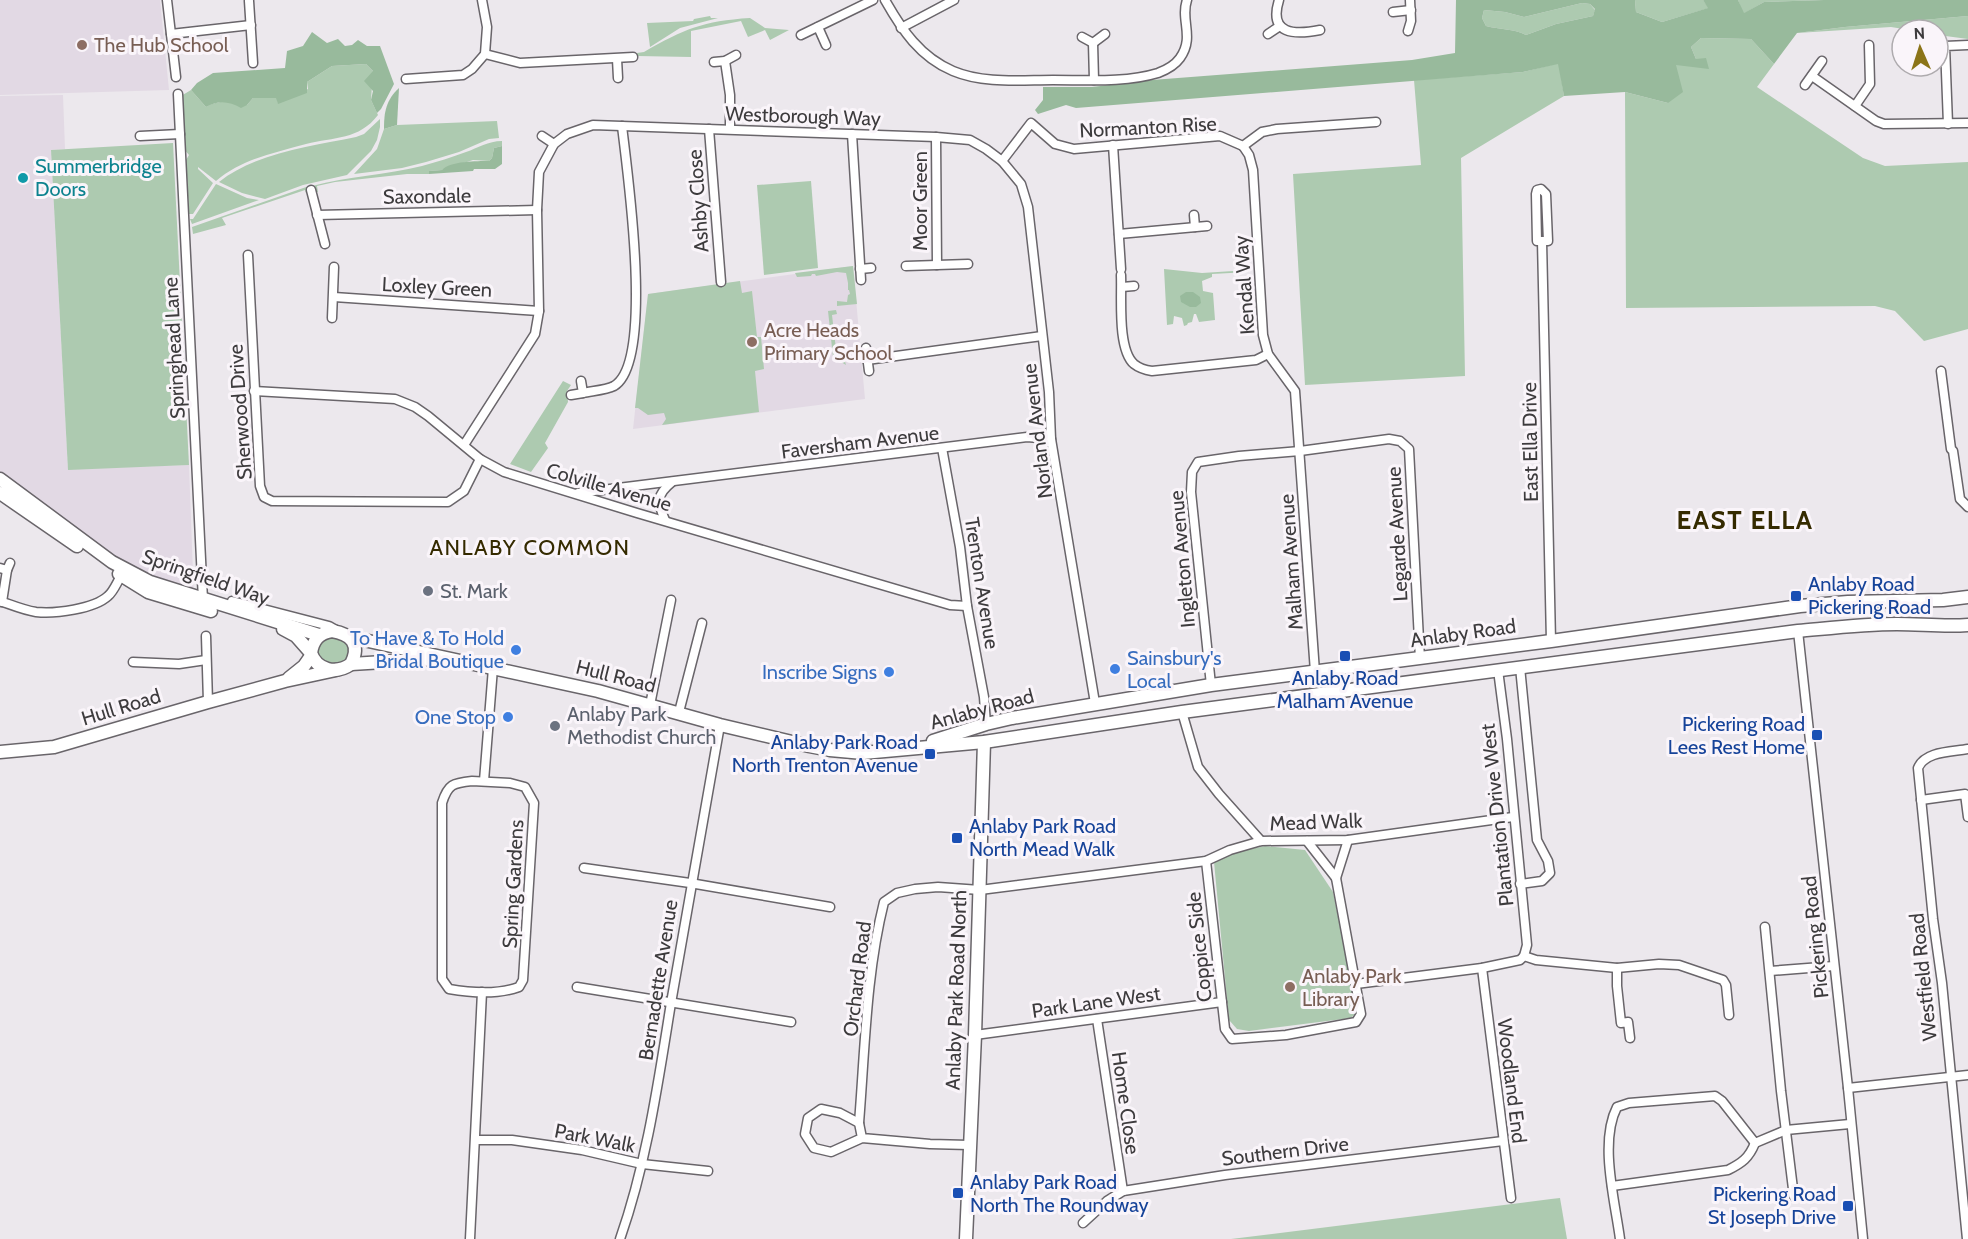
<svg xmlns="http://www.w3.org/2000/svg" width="1968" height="1239" viewBox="0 0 1968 1239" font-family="Cabin,sans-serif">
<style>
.built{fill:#e2d9e4}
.green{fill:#adcab0}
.forest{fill:#98ba9c;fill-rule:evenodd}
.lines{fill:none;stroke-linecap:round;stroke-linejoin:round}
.street-casing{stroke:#69656a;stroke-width:11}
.secondary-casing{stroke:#69656a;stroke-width:15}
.street{stroke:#fff;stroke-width:8}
.secondary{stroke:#fff;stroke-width:12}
.education-dot{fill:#8d6e63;stroke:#faf5fa;stroke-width:2}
.culture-dot{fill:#0f9aa8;stroke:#faf5fa;stroke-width:2}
.worship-dot{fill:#6b7280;stroke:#faf5fa;stroke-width:2}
.transit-dot{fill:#1a4fb4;stroke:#faf5fa;stroke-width:2}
.shop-dot{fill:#3f7fe0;stroke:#faf5fa;stroke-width:2}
.labels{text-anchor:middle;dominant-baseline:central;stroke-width:6;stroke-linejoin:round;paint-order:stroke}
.education-label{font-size:20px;fill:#785e54;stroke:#faf5fa;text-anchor:start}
.street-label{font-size:20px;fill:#3d3b3d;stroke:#faf5fa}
.culture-label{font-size:20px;fill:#0d838f;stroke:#faf5fa;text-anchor:start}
.transit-label{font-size:20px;fill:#164399;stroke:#faf5fa;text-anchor:start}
.worship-label{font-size:20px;fill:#5b616d;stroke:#faf5fa;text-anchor:start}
.shop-label{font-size:20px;fill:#366cbe;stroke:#faf5fa;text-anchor:end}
.quarter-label{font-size:22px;letter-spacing:1.5px;fill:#352b00;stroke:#faf5fa}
.district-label{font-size:26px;font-weight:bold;letter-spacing:1.5px;fill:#352b00;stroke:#faf5fa}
</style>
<rect width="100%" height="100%" fill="#ece8ed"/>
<g class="built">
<path d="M0,0h160l9,90 -169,5z"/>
<path d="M63,95l2,54 -14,1 17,319 121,-4 5,136 -76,-29 -118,-87v-389z"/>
<path d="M853,266l12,133 -232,30 15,-135z"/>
</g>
<g class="green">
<path d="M1635,0h68l6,8 -47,14 -26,-10z"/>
<path d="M1738,0h86l-60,2 -21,12z"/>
<path d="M1582,3l8,1 5,6 -2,6 -37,8 -30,11c-13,-7 -26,-5 -40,-9l-4,-8 2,-8 21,2 19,5z"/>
<path d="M710,16l1,2h7l-38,10 -30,19 -3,-24 46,-2 1,-2z"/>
<path d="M1968,16v23l-30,-4v-5h-28l-19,-3 -94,6 48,-6z"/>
<path d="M750,18l15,10 24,2 -19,10 -5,-10 -17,7 -7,-16 -50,10v26l-54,-1v-3l7,-1c40,-23 59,-31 106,-34z"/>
<path d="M1701,38l50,1 23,25 -17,23 106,71 22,8 83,-4v167l-44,12 -29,-30 -20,-5 -249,2 -1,-216 43,11 7,-38 21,-6 -5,-12z"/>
<path d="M1559,63l5,33 -103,62 4,218 -160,9 -12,-211 128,-9 -7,-85 109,-8z"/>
<path d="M366,64l7,7 -2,29 7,15c-19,25 -44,22 -72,29 -32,9 -64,15 -90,37l-18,-14v2l15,14 -20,31h-4l-3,-54 3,-5 -6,-7 -2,-52 10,-6 15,17c13,-8 27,-5 41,-2l6,-7h24l1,5 30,-14 -1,-7 25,-16z"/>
<path d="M380,119v8l-3,13 -6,11 -24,24 -44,10 -38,14 -23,-6 -23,-11c36,-29 93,-36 137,-45l8,-3z"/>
<path d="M497,121l2,17 -10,1 -30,13 -33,10 -24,6 -48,6 23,-25 7,-20 13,-4z"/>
<path d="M502,141v5l-8,2 -2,10 -3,3 -16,-1 -31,10 -13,1v3h-22l-72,8 -18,4 1,6h-4l-2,-6c36,-10 74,-11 110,-20 15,-4 30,-9 44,-14 12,-4 22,-11 36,-11z"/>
<path d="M173,143l16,322 -121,5 -17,-320z"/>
<path d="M811,181l7,87 -54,7 -7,-90z"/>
<path d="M216,184l31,14 12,2 -67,24 -2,-5h3z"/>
<path d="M309,186l1,5 -4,2 -1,-3 -83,28 4,7 -33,9 -1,-7z"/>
<path d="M853,266l4,38 -20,2v-5l10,1 1,-7 2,-1 -1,-4h-1v-7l-2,-10 -9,-1 -21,4 -1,-2h-3l-1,2 -14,1 -2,-4z"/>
<path d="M1164,269l38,4 47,-3v2l-37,2v3l-10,4 1,10 10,2 2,27 -16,2 -3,-8h-2l-2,8 -4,1 -1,2 -3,1 -2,-8 -8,-2 -1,8 -6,1z"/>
<path d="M740,281l2,12 10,-2 5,46h4l3,32 -9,2 4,41 -97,13 4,-6 -2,-6 -16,2 -10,-7h-3l13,-114z"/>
<path d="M836,310l1,4 -5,1 5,43h7l2,7 -13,-8 -5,-46z"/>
<path d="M563,381l8,4 -4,6 1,11 -23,41 3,5 -17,24 -21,-8z"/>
<path d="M330,638l14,2 9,11 -6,11 -22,3 -8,-9v-12l6,-5z"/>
<path d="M1265,846l40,4 28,42 24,120 -6,6 -102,13 -12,-2 -8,-9 -15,-158 18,-9z"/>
<path d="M1560,1198l7,41h-336l320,-40z"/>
</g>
<g class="forest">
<path d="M1456,0h179l1,12 26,10 46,-14 -5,-8h35l6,13 20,-11 60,-2h144v16l-123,11 -48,6 -23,31 -23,-25 -50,-1 -10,9 5,12 10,-1 3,11 -33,-4 7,27 -15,11 -43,-11 -61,4 -6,-32 -35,8 -447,36 -10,-3 -28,9 -3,-4 8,-10v-13h49l60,-7 260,-20 43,-7zM1582,3l8,1 5,5 -2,7 -37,8 -30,11c-13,-7 -26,-5 -40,-9l-4,-8 2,-8 21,2 19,5z"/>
<path d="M312,32l15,11 11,-4 7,7 7,-1 6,-5 9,6h13l14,38 -13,25 -4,4 -6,-13 2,-9 -9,-10 9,-10 -7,-7 -34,2 -25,16v11l-29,11 -2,-6h-23l-6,7 -6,3c-12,-7 -23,-8 -35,-1l-15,-17 6,-7 16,-10 72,-5 2,-17 16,-5z"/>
<path d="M399,88l-2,37 -13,4c0,-17 2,-29 15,-41z"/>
<path d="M502,146v18l-7,5h-21l-1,2 -44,3v-3l13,-1c8,-9 35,-9 47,-9l3,-3 2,-10z"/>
<path d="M1186,292h7l7,5 1,6 -5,4h-6l-9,-5 -1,-6z"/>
</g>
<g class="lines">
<g class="street-casing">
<g id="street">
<path d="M167,0l9,77"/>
<path d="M885,0c17,30 35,57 68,71 31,13 67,9 100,9 34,0 72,3 105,-7 8,-3 17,-8 22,-15 15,-21 0,-38 7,-58"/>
<path d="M1279,0c-11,35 16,35 41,30"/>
<path d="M249,1l4,62"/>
<path d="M1393,12l18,-2"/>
<path d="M818,27l8,18"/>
<path d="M901,28l53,-28"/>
<path d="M1408,31l3,-10 -1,-21"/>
<path d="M171,34l80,-9"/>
<path d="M1268,34l12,-8"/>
<path d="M801,35l72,-35"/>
<path d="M1082,37l11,6 12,-9"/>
<path d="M1093,43l1,37"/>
<path d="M485,54l35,9 113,-6"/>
<path d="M617,59l1,19"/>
<path d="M725,61l5,34v34"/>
<path d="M714,62l11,-1 11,-6"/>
<path d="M1812,76l64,45 8,3 84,-1"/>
<path d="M406,79l57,-4 9,-6 13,-15 2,-27 -5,-27"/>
<path d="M1805,85l17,-24"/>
<path d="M178,94l25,506"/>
<path d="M1855,106l15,-22 -1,-39"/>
<path d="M1948,124l-3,-78 23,-1"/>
<path d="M709,129l12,153"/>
<path d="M852,134l9,146"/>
<path d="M140,136l40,-2"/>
<path d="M542,136l12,8"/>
<path d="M936,137l1,128"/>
<path d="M1113,145l8,124"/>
<path d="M1243,146l6,9 4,15 10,165 5,19 27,37 20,281"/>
<path d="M1002,161l19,23 7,23 21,185 2,47 44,264"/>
<path d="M1541,189l5,5 2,47h-11l-1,-47 1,-4z"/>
<path d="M311,190l14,54"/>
<path d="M317,215l220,-5"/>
<path d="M1194,215l1,12"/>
<path d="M1119,234l88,-8"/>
<path d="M1542,241l9,400"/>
<path d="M248,255l12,231 4,11 8,4 176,1 16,-11 16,-32"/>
<path d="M906,266l62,-2"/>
<path d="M860,269l11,-1"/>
<path d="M1121,275c1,22 -4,74 13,89 5,4 11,6 18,7l104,-11 12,-6"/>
<path d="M1122,287l12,-1"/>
<path d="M334,297l205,14"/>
<path d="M332,318l2,-51"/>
<path d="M866,348l3,23"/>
<path d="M867,360l175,-24"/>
<path d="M1941,371l10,78 2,2 7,48 8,8"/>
<path d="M254,391l141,8 20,8 13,9 52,43 24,13 133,41 313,92 17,1"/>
<path d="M583,393c9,-2 23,-3 31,-7 41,-24 13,-216 8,-260"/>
<path d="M571,395l12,-2 -2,-12"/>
<path d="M464,445l71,-111 4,-23 -2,-101 2,-38 15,-28 13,-10 26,-9 343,12 34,3 16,9 16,12 29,-38 24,21 19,5 146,-13 23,10 19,-14 15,-3 99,-7"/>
<path d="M942,448l18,99 7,59 17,91 2,27"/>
<path d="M578,493l449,-56 24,2"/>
<path d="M665,520c-8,-18 -9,-25 7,-38"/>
<path d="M0,568l7,2 3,-7"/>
<path d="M0,601c12,4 23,9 36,11 19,2 58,-3 72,-16 6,-5 9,-14 13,-20"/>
<path d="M232,601l97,25 7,4"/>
<path d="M2,602l5,-32"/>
<path d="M1798,631l50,457 15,151"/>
<path d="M206,636l2,66"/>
<path d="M133,662l46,2 27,-4"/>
<path d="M1498,670l9,69 20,206 -3,11"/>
<path d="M1211,685l-20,-193 1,-20 6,-10 41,-6 61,-5 89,-12 11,2 9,8 11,210"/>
<path d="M650,705l21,-105"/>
<path d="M679,712l23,-89"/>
<path d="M1182,712l16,55 21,27 42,47"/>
<path d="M472,781l38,2 15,4 9,16 -11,177 -4,7c-22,8 -47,6 -70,2l-7,-10v-176c6,-19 11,-20 30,-22z"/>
<path d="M484,781l9,-113"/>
<path d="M1921,800l44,-6 3,23"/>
<path d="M1307,841l29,37"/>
<path d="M1206,861l19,168 7,10 54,-4 70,-13 5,-8 -25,-136 12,-38"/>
<path d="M584,868l106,15 140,24"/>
<path d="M1520,884l22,-3 8,-8 -2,-12 -11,-21 -17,-173"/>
<path d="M1765,927l16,164 13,106"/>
<path d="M1482,968l29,230"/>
<path d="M1617,968v18l4,37 7,-1 2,16"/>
<path d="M1770,971l64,-5"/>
<path d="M1356,984l126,-16 38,-8 4,-4 12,4 81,8 42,-4 20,1 44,15 3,5 3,30"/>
<path d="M577,987l214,35"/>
<path d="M1097,1019l26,172"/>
<path d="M975,1035l247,-33"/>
<path d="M1848,1088l120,-13"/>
<path d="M859,1123c6,-74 7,-149 25,-221l13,-9 18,-4 23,-2 42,3 226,-29 24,-11 31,-9 87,-1 165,-23"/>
<path d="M862,1138l-31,14 -17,-4 -9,-14 3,-16 13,-9 19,4 19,10 3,15 68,6 39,1"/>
<path d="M476,1140h36l70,10 60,14 66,7"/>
<path d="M1612,1186l116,-16c14,-7 21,-12 27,-27"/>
<path d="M1083,1223l24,-22 16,-10 102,-16 278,-34"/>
<path d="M470,1239l12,-247"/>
<path d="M620,1239c27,-77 38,-156 51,-236 16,-93 32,-186 49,-278"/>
<path d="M1620,1239c-5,-38 -21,-97 -3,-132l12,-4 86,-7 7,5 33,42 31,-13 64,-6"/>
<path d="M1967,1239l-25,-256 -9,-64 -15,-151c7,-17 34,-16 50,-19"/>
</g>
</g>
<g class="secondary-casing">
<g id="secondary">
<path d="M0,479l112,83 38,20 169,53"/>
<path d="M0,493l77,53"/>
<path d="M119,574l29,18 63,19"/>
<path d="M283,629l13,7 15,17"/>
<path d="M332,631c19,3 29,13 19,33 -14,10 -34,7 -40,-11 2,-13 8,-20 21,-22z"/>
<path d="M350,637l248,54 122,34 89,21 21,4 33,3 121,-11 198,-30 616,-81c33,-3 66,-7 99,-7 24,0 47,3 71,1"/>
<path d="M351,664l82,-5"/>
<path d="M289,678l15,-12 7,-10"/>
<path d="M933,741l53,-17 26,-6 199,-33 340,-44 249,-35 48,-4 95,-2 25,-3"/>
<path d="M0,752l54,-5 154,-45 77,-21 51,-11"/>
<path d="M966,1239l9,-204 9,-293"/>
</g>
</g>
<use href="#street" class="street"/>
<use href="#secondary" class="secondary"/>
</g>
<g class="education-dot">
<circle cx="82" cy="45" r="6"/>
<circle cx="752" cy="342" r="6"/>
<circle cx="1290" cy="987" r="6"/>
</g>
<circle class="culture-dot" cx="23" cy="178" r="6"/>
<g class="worship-dot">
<circle cx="428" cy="591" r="6"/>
<circle cx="555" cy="726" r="6"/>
</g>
<g class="transit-dot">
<rect x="1790" y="590" width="12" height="12" rx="3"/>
<rect x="1339" y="650" width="12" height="12" rx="3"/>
<rect x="1811" y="729" width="12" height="12" rx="3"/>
<rect x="924" y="748" width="12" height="12" rx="3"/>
<rect x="951" y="832" width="12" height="12" rx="3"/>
<rect x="952" y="1187" width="12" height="12" rx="3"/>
<rect x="1842" y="1200" width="12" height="12" rx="3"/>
</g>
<g class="shop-dot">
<circle cx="516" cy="650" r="6"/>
<circle cx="1115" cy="669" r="6"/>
<circle cx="889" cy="672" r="6"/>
<circle cx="508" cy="717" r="6"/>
</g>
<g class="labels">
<g class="education-label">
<text x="94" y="45">The Hub School</text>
<text x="764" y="330">Acre Heads<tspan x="764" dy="23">Primary School</tspan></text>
<text x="1302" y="976">Anlaby Park<tspan x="1302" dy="23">Library</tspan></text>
</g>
<g class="street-label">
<text transform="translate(803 116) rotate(2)">Westborough Way</text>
<text transform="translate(1148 127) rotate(-3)">Normanton Rise</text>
<text transform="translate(427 196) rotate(-1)">Saxondale</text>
<text transform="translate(698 201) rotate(-94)">Ashby Close</text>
<text transform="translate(920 201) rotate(-90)">Moor Green</text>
<text transform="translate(1244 285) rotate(-94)">Kendal Way</text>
<text transform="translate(437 287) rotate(3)">Loxley Green</text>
<text transform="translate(174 348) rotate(-93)">Springhead Lane</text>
<text transform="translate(240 412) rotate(-94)">Sherwood Drive</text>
<text transform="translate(1037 431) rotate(-97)">Norland Avenue</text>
<text transform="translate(860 442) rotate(-7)">Faversham Avenue</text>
<text transform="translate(1530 442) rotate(-91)">East Ella Drive</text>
<text transform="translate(609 487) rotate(16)">Colville Avenue</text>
<text transform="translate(1397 534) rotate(-93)">Legarde Avenue</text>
<text transform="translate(1182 559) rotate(-95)">Ingleton Avenue</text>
<text transform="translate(1291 562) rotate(-94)">Malham Avenue</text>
<text transform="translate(206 577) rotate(19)">Springfield Way</text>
<text transform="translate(982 583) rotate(81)">Trenton Avenue</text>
<text transform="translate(1463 633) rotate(-8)">Anlaby Road</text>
<text transform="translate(616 676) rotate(14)">Hull Road</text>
<text transform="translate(121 707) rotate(-17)">Hull Road</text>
<text transform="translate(982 709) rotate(-15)">Anlaby Road</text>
<text transform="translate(1497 815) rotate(-96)">Plantation Drive West</text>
<text transform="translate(1316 822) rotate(-2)">Mead Walk</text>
<text transform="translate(513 884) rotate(-87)">Spring Gardens</text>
<text transform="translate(1815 937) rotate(-96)">Pickering Road</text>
<text transform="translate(1199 947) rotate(-96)">Coppice Side</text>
<text transform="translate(1923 977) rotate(-96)">Westfield Road</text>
<text transform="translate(857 979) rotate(-83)">Orchard Road</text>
<text transform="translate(658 980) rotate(-81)">Bernadette Avenue</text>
<text transform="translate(956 990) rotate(-88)">Anlaby Park Road North</text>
<text transform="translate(1096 1002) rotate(-8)">Park Lane West</text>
<text transform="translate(1512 1081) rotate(83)">Woodland End</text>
<text transform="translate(1126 1103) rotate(82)">Home Close</text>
<text transform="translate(595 1138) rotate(11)">Park Walk</text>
<text transform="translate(1285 1151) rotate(-7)">Southern Drive</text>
</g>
<g class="culture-label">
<text x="35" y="166">Summerbridge<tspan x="35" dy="23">Doors</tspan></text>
</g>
<g class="transit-label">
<text x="1808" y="584">Anlaby Road<tspan x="1808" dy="23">Pickering Road</tspan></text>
<text x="1345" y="678" text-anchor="middle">Anlaby Road<tspan x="1345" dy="23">Malham Avenue</tspan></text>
<text x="1805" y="724" text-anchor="end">Pickering Road<tspan x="1805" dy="23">Lees Rest Home</tspan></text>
<text x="918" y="742" text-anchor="end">Anlaby Park Road<tspan x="918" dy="23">North Trenton Avenue</tspan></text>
<text x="969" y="826">Anlaby Park Road<tspan x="969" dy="23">North Mead Walk</tspan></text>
<text x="970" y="1182">Anlaby Park Road<tspan x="970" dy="23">North The Roundway</tspan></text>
<text x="1836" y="1194" text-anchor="end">Pickering Road<tspan x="1836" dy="23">St Joseph Drive</tspan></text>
</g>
<g class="worship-label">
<text x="440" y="591">St. Mark</text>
<text x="567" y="714">Anlaby Park<tspan x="567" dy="23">Methodist Church</tspan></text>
</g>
<g class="shop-label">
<text x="504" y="638">To Have &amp; To Hold<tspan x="504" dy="23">Bridal Boutique</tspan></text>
<text x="1127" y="658" text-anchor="start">Sainsbury's<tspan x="1127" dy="23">Local</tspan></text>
<text x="877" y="672">Inscribe Signs</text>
<text x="496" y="717">One Stop</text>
</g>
<g class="quarter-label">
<text x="530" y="547">ANLABY COMMON</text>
</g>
<g class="district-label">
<text x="1745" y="520">EAST ELLA</text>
</g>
</g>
<g transform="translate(1920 48) rotate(357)"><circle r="28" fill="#faf5fa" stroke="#aeabae" stroke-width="1.5"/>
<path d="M0-4.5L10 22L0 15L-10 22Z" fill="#8b7418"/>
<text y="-9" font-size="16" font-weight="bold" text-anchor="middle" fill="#3d3b3d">N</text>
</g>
</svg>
